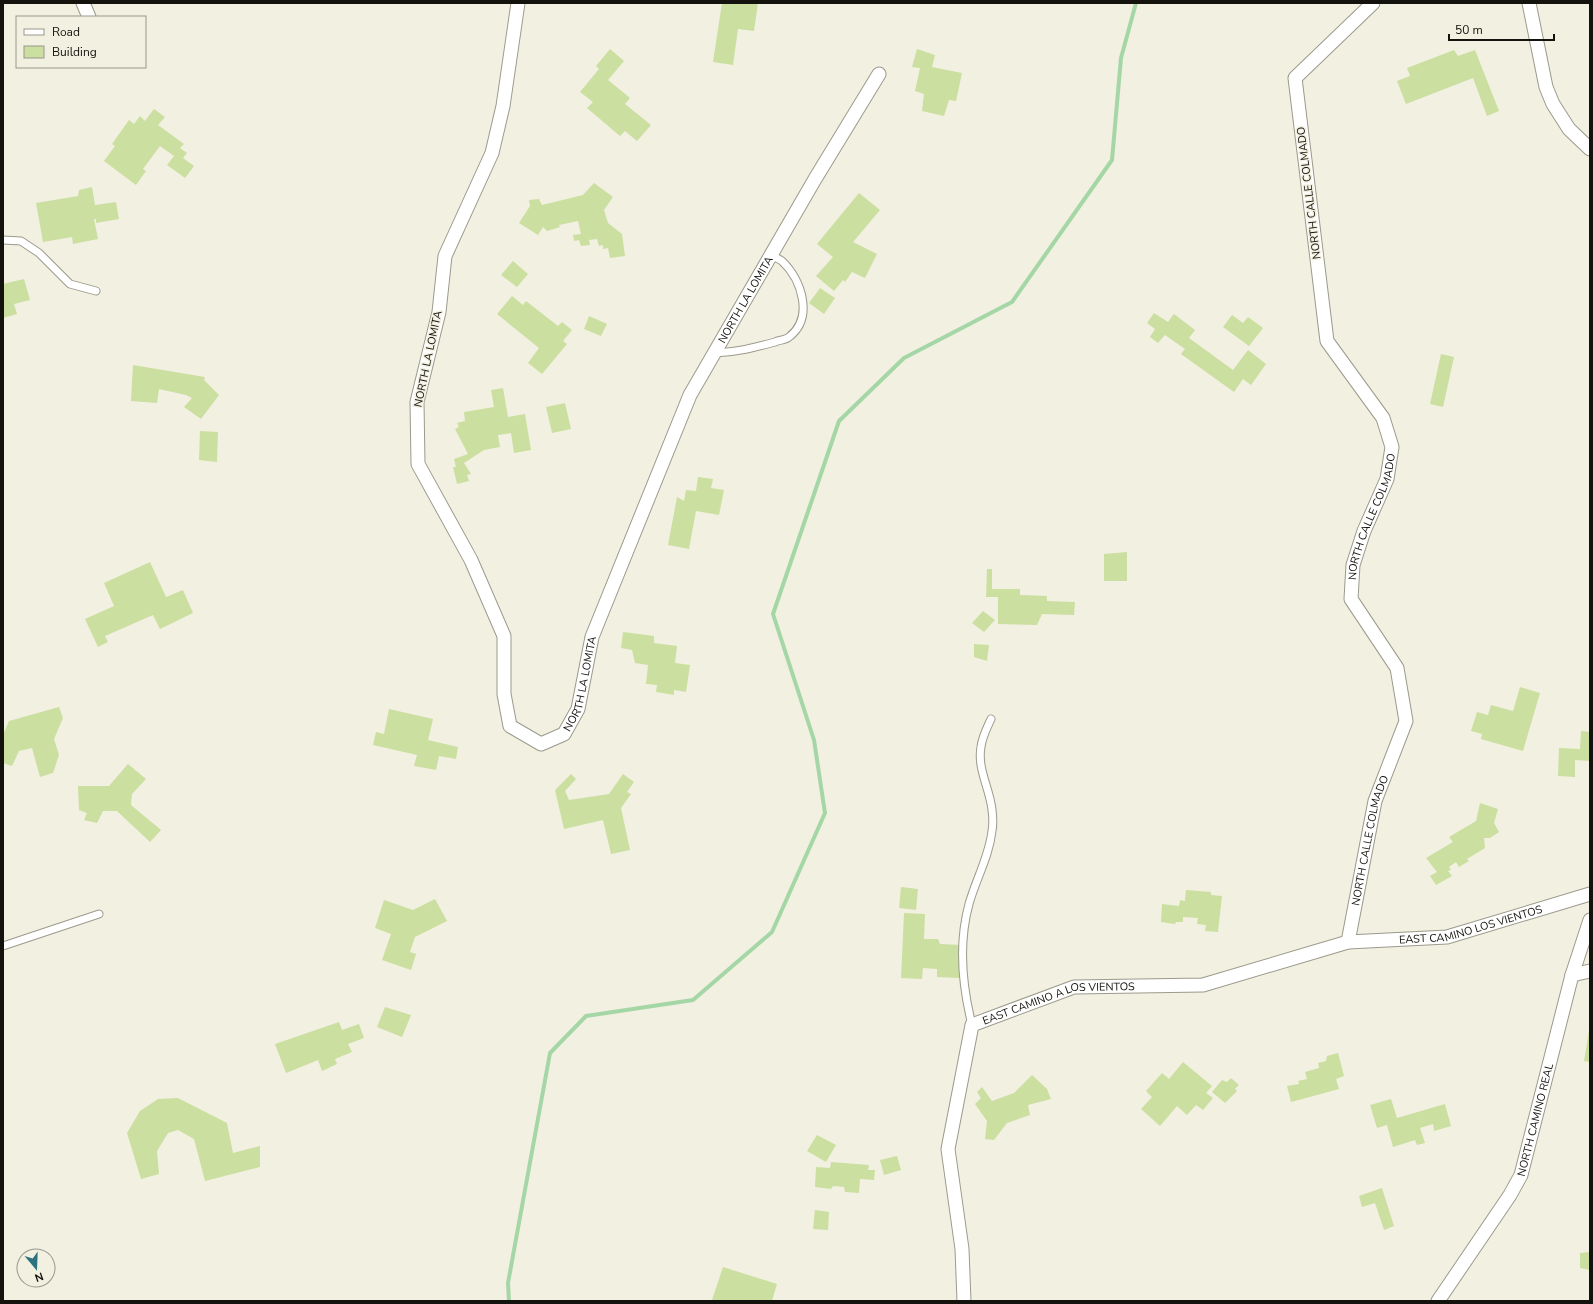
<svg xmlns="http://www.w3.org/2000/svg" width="1593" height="1304" viewBox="0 0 1593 1304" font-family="'Nunito Sans',sans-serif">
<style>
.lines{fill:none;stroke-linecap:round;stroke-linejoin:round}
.stream{stroke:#a5d7a6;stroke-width:4}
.building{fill:#cbdfa0}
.service-casing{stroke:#9b9a8c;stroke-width:9}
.minor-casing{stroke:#9b9a8c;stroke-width:15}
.service{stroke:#fff;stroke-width:7}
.minor{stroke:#fff;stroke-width:13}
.labels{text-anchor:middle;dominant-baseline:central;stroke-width:3;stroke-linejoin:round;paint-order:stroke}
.street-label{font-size:11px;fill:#13120d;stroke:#f2f0e1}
</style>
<rect width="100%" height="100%" fill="#f2f0e1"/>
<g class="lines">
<path class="stream" d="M509,1301l-1,-18 42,-230 36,-37 107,-16 79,-68 53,-119 -11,-73 -41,-126 66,-193 65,-63 108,-56 100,-142 9,-102 15,-55"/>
</g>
<g class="building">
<path d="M722,3h36l-4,28 -16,-2 -5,36 -20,-3z"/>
<path d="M610,49l14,12 -16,19 22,18 -5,6 26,21 -14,16 -12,-10 -5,5 -33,-28 6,-6 -13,-10 19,-23 -3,-3z"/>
<path d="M917,49l18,6 -3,12 30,6 -6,28 -7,-1 -5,16 -22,-5 2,-17 -9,-3 5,-23 -8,-1z"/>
<path d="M1454,50l4,6 17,-6 24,61 -12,5 -14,-38 -67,26 -9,-23 13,-5 -3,-8z"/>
<path d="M154,109l11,8 -7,8 26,19 -4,4 7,5 -4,5 11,8 -9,12 -18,-13 7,-9 -14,-10 -17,23 3,2 -10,14 -32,-24 11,-15 -3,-2 17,-24 5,4 6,-8 5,5z"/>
<path d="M594,183l19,14 -9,13 4,13 14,11 3,22 -15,2 -2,-10 -5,1v-4l-4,1 -2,-7 -8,1 1,5 -9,1 -2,-6 -5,1 -1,-6 8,-1 -3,-13 -19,4 1,2 -13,4 -4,-4 -5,8 -19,-12 11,-17 -1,-6 10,-1 3,6 41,-10z"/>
<path d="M92,187l3,18 21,-3 3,17 -23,4v-4h-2l4,20 -25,5 -1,-7 -29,5 -7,-39 42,-7 1,-6z"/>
<path d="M859,193l21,17 -27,32 24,12 -12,24 -13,-6 -7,10 -2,-2 -9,11 -18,-15 17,-19 -16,-13z"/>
<path d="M513,261l15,13 -11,13 -16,-12z"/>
<path d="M24,279l6,21 -16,4 3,10 -14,4v-34z"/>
<path d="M820,288l15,10 -11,16 -15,-11z"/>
<path d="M512,296l11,9 3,-4 32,25 4,-4 10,8 -9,11 4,3 -25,30 -14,-11 11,-15 -42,-34z"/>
<path d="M1154,313l14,9 6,-8 21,16 -6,8 44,32 15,-20 18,14 -15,21 -8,-6 -9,13 -53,-38 4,-5 -20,-14 -7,8 -8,-6 5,-8 -8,-6z"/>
<path d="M1232,315l11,8 5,-6 15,11 -14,18 -26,-19z"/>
<path d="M589,316l18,8 -6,12 -17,-7z"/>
<path d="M1441,354l13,3 -11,50 -13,-3z"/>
<path d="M133,365l72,12 -1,3 15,15 -18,24 -17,-12 8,-9 -6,-3 -27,-6 -2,14 -26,-2z"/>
<path d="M503,388l5,29 17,-3 6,36 -17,3 -3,-20 -13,2 2,12 -16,3 -20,13 7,11 -4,1 2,6 -12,3 -4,-17h3l-2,-8 14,-5 -13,-25 4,-2 -2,-4 8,-2 -1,-9 30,-5 -3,-17z"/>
<path d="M565,403l6,26 -19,4 -6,-26z"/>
<path d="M200,431l18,1 -1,30 -18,-2z"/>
<path d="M698,477l15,2 -2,9 13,2 -5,25 -23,-4 -7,38 -21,-4 9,-48 7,4 2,-11 10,1z"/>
<path d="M1127,552v29h-23v-27z"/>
<path d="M150,562l16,35 17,-7 10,23 -33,16 -7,-14 -48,21 3,6 -10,5 -13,-28 29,-13 -10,-23z"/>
<path d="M987,569h5v20h28v6l27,1v5l28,1 -1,13 -32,-1 -5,11 -39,-1v-27h-12z"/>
<path d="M983,611l12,9 -11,12 -12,-9z"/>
<path d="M623,632l31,4v7l23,3 -2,17 15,2 -4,27 -12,-2v5l-18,-3 1,-7 -11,-1 2,-19 -13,-2 -3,-13 -11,-2z"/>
<path d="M974,644l15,1 -2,16 -13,-4z"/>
<path d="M1520,687l20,6 -17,58 -42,-12 1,-5 -11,-3 6,-19 11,3 3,-10 22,6z"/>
<path d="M59,707l4,11 -9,21 5,16 -6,18 -13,4 -8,-29 -13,3 -7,15 -9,-3v-28l6,-14z"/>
<path d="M389,709l44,10 -5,21 30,7 -2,12 -17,-3 -3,14 -22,-4 3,-11 -44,-10 3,-13 8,2z"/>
<path d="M1581,731l9,1v29l-15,-1v17l-17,-1 1,-28 21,1z"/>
<path d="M128,764l18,15 -14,15 -1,11 30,25 -11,12 -33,-31h-14l-6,12 -13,-3 3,-7 -8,-3 -1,-24h31z"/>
<path d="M571,774l5,5 -11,12 4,9 40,-6 14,-20 11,8 -7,10 4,2 -10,14 9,42 -19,4 -8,-34 -39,9 -9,-39z"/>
<path d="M1480,803l18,6 -4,14 5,9 -9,6h-6l1,10 -18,11 2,2 -10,6 -3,-5 -7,5 2,3 -3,1 4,5 -16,9 -6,-9 7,-4 -11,-14 27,-16 -4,-5 27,-16z"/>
<path d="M901,887l17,2 -2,21 -17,-2z"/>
<path d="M1186,890l25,2v3l11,1 -4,36 -13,-1 1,-6 -9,-1 1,-6 -15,-1v5h-7l-1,2 -14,-2 1,-18 17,2 1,-6 5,1z"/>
<path d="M435,899l12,22 -32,16 -5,15 6,2 -5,16 -29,-10 9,-26 -16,-6 9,-28 29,10z"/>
<path d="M904,913l21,1 -1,25h14l2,5 21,1 -1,33 -23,-1v-8l-14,-1 -1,11 -21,-1z"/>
<path d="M385,1007l26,8 -9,22 -25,-10z"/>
<path d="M339,1022l3,8 17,-6 5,14 -16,6 4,8 -17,7 2,5 -15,7 -4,-11 -32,13 -11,-29z"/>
<path d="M1589,1031h1v31l-6,-1z"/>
<path d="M1338,1053l6,23 -8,3 3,10 -48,13 -4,-16 12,-2 -1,-3 9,-2 -2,-7 14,-4 -1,-5 8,-2 1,-5z"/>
<path d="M1183,1062l29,24 -6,7 7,5 -10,12 -7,-5 -9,10 -10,-9 -17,20 -19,-17 11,-12 -6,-6 16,-18 7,6z"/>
<path d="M1032,1075l15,14 4,10 -23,6 2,10 -23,8 -13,17 -9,-1 2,-18 -12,-17 6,-6 -4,-6 5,-5 10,14 22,-8z"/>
<path d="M1231,1078l8,7 -4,4 2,2 -12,12 -13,-11 10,-12 5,2z"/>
<path d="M178,1098l49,25 6,30 27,-7v21l-55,14 -11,-42 -16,-9 -10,3 -11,18 2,23 -18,5 -14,-46 13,-22 18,-12z"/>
<path d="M1391,1099l6,19 48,-14 6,22 -17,5 -1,-7 -13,4 5,15 -8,2 -2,-5 -22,7 -6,-22 -10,3 -7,-23z"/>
<path d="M817,1135l19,10 -10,17 -19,-11z"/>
<path d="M897,1156l4,14 -17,5 -4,-15z"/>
<path d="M831,1162l38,3 -1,5h7l-1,10 -14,-1 -1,14 -14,-1 -1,-5 -11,-1 -2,3 -16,-2 1,-20 14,1z"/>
<path d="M1382,1188l12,38 -10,4 -9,-27 -13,4 -3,-11z"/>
<path d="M815,1210l14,2 -1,18 -15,-1z"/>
<path d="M1590,1252v18l-10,-2v-15z"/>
<path d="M723,1267l54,17 -5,17 -60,-1z"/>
</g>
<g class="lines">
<g class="service-casing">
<g id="service">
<path d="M3,240l18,1 18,12 31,31 26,7"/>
<path d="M715,353c23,-1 38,-5 60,-11 4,-2 11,-2 14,-5 25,-19 13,-57 -7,-76 -3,-2 -7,-4 -11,-6"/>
<path d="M3,946l96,-32"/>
<path d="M972,1025c-10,-40 -14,-81 -3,-121 7,-25 20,-47 23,-73 1,-6 1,-14 0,-21 -2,-21 -15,-41 -11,-63 1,-10 6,-19 10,-28"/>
</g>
</g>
<g class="minor-casing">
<g id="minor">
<path d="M83,3l6,14"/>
<path id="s1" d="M518,3l-15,103 -11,47 -47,103 -6,56 -22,90 1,62 53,96 33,76v58l6,32 31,18 23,-10 14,-25 14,-72 98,-242 125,-216 64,-105"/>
<path d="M1529,3l17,84 7,17 16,25 21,20"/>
<path id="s2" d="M1348,942l27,-141 31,-80 -9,-53 -46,-69 2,-34 11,-34 23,-52 5,-32 -9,-29 -56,-77 -32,-263 78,-75"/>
<path d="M1572,975l18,-4"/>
<path id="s3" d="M964,1301l-2,-52 -14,-100 24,-124 102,-38 129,-2 145,-43 99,-5 143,-43"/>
<path id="s4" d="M1438,1301l72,-106 11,-20 51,-200 18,-55"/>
</g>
</g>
<use href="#service" class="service"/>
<use href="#minor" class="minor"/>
</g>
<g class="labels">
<g class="street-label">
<text transform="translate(1309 193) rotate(-97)">NORTH CALLE COLMADO</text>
<text stroke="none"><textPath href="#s1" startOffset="1294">NORTH LA LOMITA</textPath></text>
<text transform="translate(428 359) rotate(-78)">NORTH LA LOMITA</text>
<text stroke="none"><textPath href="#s2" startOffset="452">NORTH CALLE COLMADO</textPath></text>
<text stroke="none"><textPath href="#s1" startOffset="874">NORTH LA LOMITA</textPath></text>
<text stroke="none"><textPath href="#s2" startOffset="104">NORTH CALLE COLMADO</textPath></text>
<text stroke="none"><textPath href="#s3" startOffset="793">EAST CAMINO LOS VIENTOS</textPath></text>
<text stroke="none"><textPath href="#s3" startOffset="370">EAST CAMINO A LOS VIENTOS</textPath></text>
<text stroke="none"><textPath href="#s4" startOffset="208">NORTH CAMINO REAL</textPath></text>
</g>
</g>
<rect width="1593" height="1304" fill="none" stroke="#13120d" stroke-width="8"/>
<rect x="16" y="16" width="130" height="52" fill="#f2f0e1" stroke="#99978c"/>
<rect x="24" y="29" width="20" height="6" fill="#ffffff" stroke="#99978c"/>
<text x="52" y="36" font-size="12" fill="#13120d">Road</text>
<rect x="24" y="46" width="20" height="12" fill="#cbdfa0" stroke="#99978c"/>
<text x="52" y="56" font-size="12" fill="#13120d">Building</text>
<g transform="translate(36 1268) rotate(161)"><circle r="19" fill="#f2f0e1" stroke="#99978c"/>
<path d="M0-3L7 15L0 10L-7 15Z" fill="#2c727f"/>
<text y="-6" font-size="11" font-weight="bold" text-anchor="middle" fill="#13120d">N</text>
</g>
<path d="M1449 34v6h105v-6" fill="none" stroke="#13120d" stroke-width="2"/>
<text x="1455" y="34" font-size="12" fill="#13120d" stroke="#f2f0e1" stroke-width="3" paint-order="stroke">50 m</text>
</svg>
